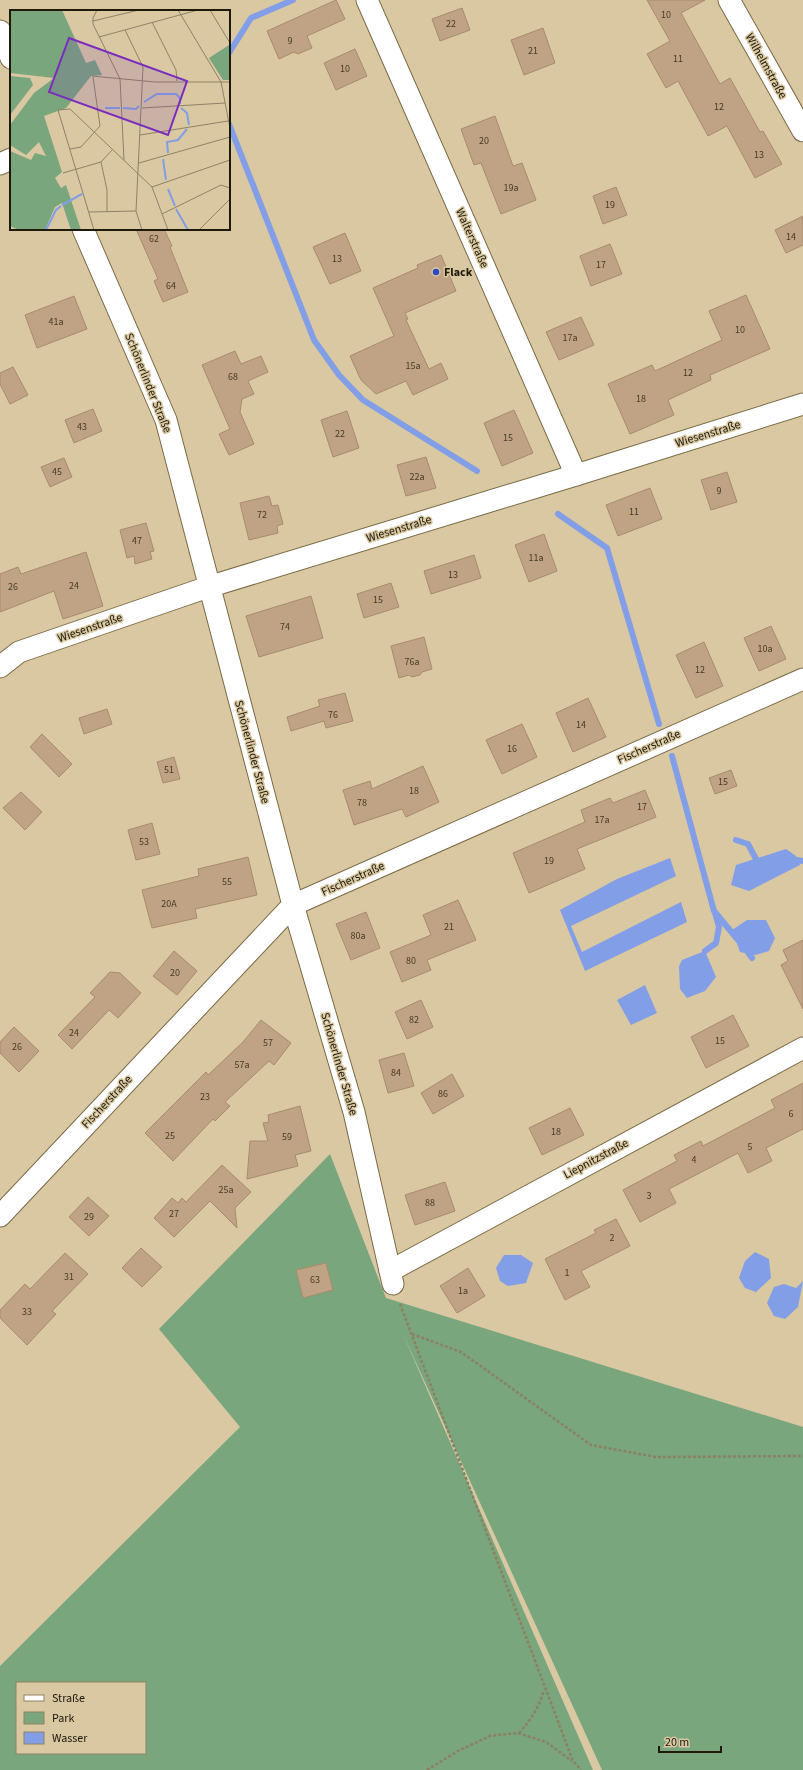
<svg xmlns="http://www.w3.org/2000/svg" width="803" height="1770" viewBox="0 0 803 1770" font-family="'Source Sans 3',sans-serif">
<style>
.green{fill:#79a67d;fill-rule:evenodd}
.water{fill:#829ee6}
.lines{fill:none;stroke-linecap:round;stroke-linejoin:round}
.stream{stroke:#829ee6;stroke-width:6}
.building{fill:#c0a284;stroke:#a88b6d}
.minor-casing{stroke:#7a6a47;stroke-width:23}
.path{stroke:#8c8063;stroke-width:2.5;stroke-dasharray:3 2;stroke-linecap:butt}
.minor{stroke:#fff;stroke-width:21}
.poi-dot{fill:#2d4cbc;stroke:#d9c8a2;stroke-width:1.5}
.labels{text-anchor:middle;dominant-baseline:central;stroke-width:3;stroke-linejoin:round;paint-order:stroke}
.number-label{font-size:10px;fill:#473b28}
.street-label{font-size:12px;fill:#1f190a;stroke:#d9c8a2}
.poi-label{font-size:12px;font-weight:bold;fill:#1f190a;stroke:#d9c8a2;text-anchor:start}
.inset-river{fill:none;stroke:#829ee6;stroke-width:2}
.inset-road{fill:none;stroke:#8f8265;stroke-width:1}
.view{fill:#7b2cbf;fill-opacity:0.15;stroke:#7b2cbf;stroke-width:2}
.inset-edge{fill:none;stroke:#1f190a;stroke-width:2}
</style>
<rect width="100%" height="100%" fill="#d9c8a2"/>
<path class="green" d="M330,1154l56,144 417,129v343h-201l-200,-438 191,438h-593v-104l240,-239 -81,-98zM17,1683h128v70h-128z"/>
<g class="water">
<path d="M786,849l10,7 4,9 -51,26 -18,-6 5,-20z"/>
<path d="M670,858l6,18 -105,50 11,26 99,-50 6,20 -102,49 -25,-61 57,-31z"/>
<path d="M747,920h19l9,18 -6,13 -14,4 -15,-3 -8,-22z"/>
<path d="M705,951l11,26 -11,14 -18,7 -7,-9 -1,-23 3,-6z"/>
<path d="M645,985l12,28 -26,12 -14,-25z"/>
<path d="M755,1252l14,7 2,19 -15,14 -11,-4 -6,-10 6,-17z"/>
<path d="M504,1255h17l12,8 -7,20 -18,3 -8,-5 -4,-13z"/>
<path d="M803,1281l-5,26 -13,12 -11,-3 -7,-13 7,-16 10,-3 12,4z"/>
</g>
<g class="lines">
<g class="stream">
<path d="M229,53l22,-35 42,-18"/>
<path d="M229,124l85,216 25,35 24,25 114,71"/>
<path d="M558,514l49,34 52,176"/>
<path d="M672,756l42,155 24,29"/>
<path d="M736,840l12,4 8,15"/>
<path d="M797,860l6,1"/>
<path d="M745,948l7,10"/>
<path d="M705,951l11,-8 3,-16 -4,-14"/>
</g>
</g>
<g class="building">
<path d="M336,0l9,19 -38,17 5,12 -14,6 -4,-2 -15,7 -12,-28z"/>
<path d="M647,0h58l-24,13 39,71 10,-6 30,54 3,-1 19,33 -27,14 -28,-52 -19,10 -30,-55 -12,7 -19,-34 23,-13z"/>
<path d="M462,8l8,22 -30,11 -8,-22z"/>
<path d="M543,28l12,35 -31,12 -13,-35z"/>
<path d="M355,49l12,27 -31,14 -12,-27z"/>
<path d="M495,116l18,50 9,-3 14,37 -35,14 -20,-51 -7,2 -13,-36z"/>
<path d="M616,187l11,28 -24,9 -10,-28z"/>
<path d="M803,216v29l-17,8 -11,-23z"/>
<path d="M136,229h28l8,17 -2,1 18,45 -25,10 -9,-21 4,-2z"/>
<path d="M345,233l16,38 -31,13 -17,-37z"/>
<path d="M610,244l12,30 -31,12 -11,-30z"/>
<path d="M441,255l15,36 -51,22 3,6 -2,1 23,49 12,-6 7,16 -35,16 -7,-14 -30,13 -15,-14 -11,-24 44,-20 -21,-48 45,-20 -1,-3z"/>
<path d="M746,295l24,54 -60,26 1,5 -43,20 6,15 -44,19 -22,-50 44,-19 3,6 67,-31 -13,-29z"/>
<path d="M74,296l13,33 -50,19 -12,-33z"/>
<path d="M581,317l13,28 -35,15 -13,-28z"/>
<path d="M235,351l6,13 20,-8 7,16 -20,9 6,13 -12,5 -2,13 14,32 -25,11 -10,-21 11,-5 -28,-64z"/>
<path d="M13,367l15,28 -18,9 -10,-20v-11z"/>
<path d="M93,409l9,22 -28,12 -9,-23z"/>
<path d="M514,410l19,43 -31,13 -18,-43z"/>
<path d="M347,411l12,37 -26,9 -12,-37z"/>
<path d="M426,457l10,31 -30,8 -9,-31z"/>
<path d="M64,458l8,19 -22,10 -9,-20z"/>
<path d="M727,472l10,30 -26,8 -10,-30z"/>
<path d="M650,488l12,31 -44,17 -12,-31z"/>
<path d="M269,496l3,10 6,-1 5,19 -6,2 1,7 -29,7 -9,-37z"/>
<path d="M146,523l8,28 -4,1 2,7 -17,5 -1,-8 -7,2 -7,-28z"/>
<path d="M544,534l13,37 -28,11 -14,-37z"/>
<path d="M86,552l17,54 -40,13 -9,-28 -54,21v-38l18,-7 3,7z"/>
<path d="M474,555l7,23 -50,16 -7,-23z"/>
<path d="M391,583l8,24 -35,11 -7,-24z"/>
<path d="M311,596l12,42 -64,19 -13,-41z"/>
<path d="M771,626l15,33 -27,12 -15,-33z"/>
<path d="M424,637l8,32 -10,3 -2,3 -8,2 -3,-2 -10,3 -8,-32z"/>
<path d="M704,642l19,44 -27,12 -20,-43z"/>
<path d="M345,693l8,28 -27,7 -2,-7 -33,10 -4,-14 33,-11 -2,-6z"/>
<path d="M588,698l18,39 -33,15 -17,-39z"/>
<path d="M107,709l5,15 -28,10 -5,-16z"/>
<path d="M522,724l15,33 -35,17 -16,-34z"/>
<path d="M42,734l30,30 -13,13 -29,-30z"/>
<path d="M174,757l6,22 -17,4 -6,-21z"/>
<path d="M423,766l16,36 -33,15 -4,-8 -48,16 -11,-35 27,-9 2,8z"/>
<path d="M731,770l6,16 -22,8 -6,-16z"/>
<path d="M645,790l11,27 -79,32 8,20 -56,24 -16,-40 72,-31 -4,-12 29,-12 3,5z"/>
<path d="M21,792l21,20 -17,18 -22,-22z"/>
<path d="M152,823l8,31 -24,6 -8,-30z"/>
<path d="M248,857l9,38 -62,14 2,9 -45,10 -10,-38 57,-14 -1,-7z"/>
<path d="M458,900l18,40 -49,20 4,10 -29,12 -12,-30 41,-17 -8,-20z"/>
<path d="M366,912l14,36 -29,12 -15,-36z"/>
<path d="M803,940v69l-22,-44 7,-4 -5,-11z"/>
<path d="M174,951l23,20 -20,24 -24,-19z"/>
<path d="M110,972l10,1 21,20 -23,25 -9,-8 -37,39 -14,-14 37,-38 -5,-4z"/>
<path d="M421,1000l12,27 -26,12 -12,-27z"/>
<path d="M733,1015l16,31 -43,22 -15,-31z"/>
<path d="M261,1020l30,23 -17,22 -5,-4 -44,41 5,4 -15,15 -2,-2 -40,42 -28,-28 61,-61 2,3 35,-33z"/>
<path d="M14,1027l25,24 -20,21 -19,-19v-11z"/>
<path d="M404,1053l10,33 -26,7 -9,-33z"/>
<path d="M452,1074l12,22 -31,18 -12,-21z"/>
<path d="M803,1083v46l-37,19 6,13 -24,12 -10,-20 -69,36 7,14 -36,19 -17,-32 54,-29 -3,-6 27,-14 2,5 72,-38 -4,-8z"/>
<path d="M300,1106l11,45 -16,4 3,11 -51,13 3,-38h18l-5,-18 6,-1 -1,-7z"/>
<path d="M570,1108l14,27 -42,20 -13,-27z"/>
<path d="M222,1165l29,27 -16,16 2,20 -27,-27 -36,36 -20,-19 18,-20 6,5 4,-5 4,4z"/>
<path d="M445,1182l10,29 -40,14 -10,-30z"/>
<path d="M88,1197l21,19 -20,20 -20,-19z"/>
<path d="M616,1219l14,27 -49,25 9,16 -25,13 -20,-41 51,-26 -2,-3z"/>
<path d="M141,1248l21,19 -20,20 -20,-19z"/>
<path d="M65,1253l23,21 -36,37 4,3 -29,31 -27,-27v-8l25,-26 5,5z"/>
<path d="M326,1263l7,27 -30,8 -7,-28z"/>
<path d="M468,1268l17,28 -28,17 -17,-27z"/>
</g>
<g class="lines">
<g class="minor-casing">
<g id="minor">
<path d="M367,0l209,475"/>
<path d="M729,0l74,131"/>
<path d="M0,31l11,27"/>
<path d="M0,164l11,-5"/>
<path d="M83,229l83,191 127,485 61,207 39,172"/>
<path d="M0,667l19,-15 189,-65 368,-112 227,-71"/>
<path d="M0,1216l293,-311 510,-226"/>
<path d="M390,1271l413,-223"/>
</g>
</g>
<g class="path">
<path d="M400,1304l173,457 8,9"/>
<path d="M412,1334l49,18 130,93 65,12 147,-1"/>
<path d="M519,1733c12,-13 20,-26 25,-43"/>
<path d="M427,1770l31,-19 32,-15 28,-3 28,9 26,19"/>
</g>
<use href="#minor" class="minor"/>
</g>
<circle class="poi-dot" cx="436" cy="272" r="4"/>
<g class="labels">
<g class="number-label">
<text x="666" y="15">10</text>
<text x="451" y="24">22</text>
<text x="290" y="41">9</text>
<text x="533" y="51">21</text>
<text x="678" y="59">11</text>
<text x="345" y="69">10</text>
<text x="719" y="107">12</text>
<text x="484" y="141">20</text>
<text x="759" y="155">13</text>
<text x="511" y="188">19a</text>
<text x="610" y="205">19</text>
<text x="791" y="237">14</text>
<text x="154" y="239">62</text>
<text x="337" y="259">13</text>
<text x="601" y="265">17</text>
<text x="171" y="286">64</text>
<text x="56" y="322">41a</text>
<text x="740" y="330">10</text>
<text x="570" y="338">17a</text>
<text x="413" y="366">15a</text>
<text x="688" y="373">12</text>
<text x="233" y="377">68</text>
<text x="641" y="399">18</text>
<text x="82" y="427">43</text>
<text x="340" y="434">22</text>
<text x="508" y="438">15</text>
<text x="57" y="472">45</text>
<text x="417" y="477">22a</text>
<text x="719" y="491">9</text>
<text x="634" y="512">11</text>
<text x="262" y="515">72</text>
<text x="137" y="541">47</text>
<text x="536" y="558">11a</text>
<text x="453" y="575">13</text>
<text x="74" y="586">24</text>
<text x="13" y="587">26</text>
<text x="378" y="600">15</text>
<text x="285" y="627">74</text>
<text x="765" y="649">10a</text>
<text x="412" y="662">76a</text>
<text x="700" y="670">12</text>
<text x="333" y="715">76</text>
<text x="581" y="725">14</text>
<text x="512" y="749">16</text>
<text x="169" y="770">51</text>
<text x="723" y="782">15</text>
<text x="414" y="791">18</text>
<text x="362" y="803">78</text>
<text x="642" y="807">17</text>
<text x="602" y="820">17a</text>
<text x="144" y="842">53</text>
<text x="549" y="861">19</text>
<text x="227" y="882">55</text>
<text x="169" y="904">20A</text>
<text x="449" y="927">21</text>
<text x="358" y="936">80a</text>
<text x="411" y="961">80</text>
<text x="175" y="973">20</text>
<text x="414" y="1020">82</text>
<text x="74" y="1033">24</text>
<text x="720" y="1041">15</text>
<text x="268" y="1043">57</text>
<text x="17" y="1047">26</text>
<text x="242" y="1065">57a</text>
<text x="396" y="1073">84</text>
<text x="443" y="1094">86</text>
<text x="205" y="1097">23</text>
<text x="791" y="1114">6</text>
<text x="556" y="1132">18</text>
<text x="170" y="1136">25</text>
<text x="287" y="1137">59</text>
<text x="750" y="1147">5</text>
<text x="694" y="1160">4</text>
<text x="226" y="1190">25a</text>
<text x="649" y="1196">3</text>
<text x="430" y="1203">88</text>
<text x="174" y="1214">27</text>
<text x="89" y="1217">29</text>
<text x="612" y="1238">2</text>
<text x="567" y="1273">1</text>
<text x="69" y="1277">31</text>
<text x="315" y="1280">63</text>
<text x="463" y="1291">1a</text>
<text x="27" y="1312">33</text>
</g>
<g class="street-label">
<text transform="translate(766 66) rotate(61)">Wilhelmstraße</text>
<text transform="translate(472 238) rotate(66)">Walterstraße</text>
<text transform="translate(148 383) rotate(68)">Schönerlinder Straße</text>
<text transform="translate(708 434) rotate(-17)">Wiesenstraße</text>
<text transform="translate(399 529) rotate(-17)">Wiesenstraße</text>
<text transform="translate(90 628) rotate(-19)">Wiesenstraße</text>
<text transform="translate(649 747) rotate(-24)">Fischerstraße</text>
<text transform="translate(252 752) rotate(75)">Schönerlinder Straße</text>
<text transform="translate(353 879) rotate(-24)">Fischerstraße</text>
<text transform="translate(339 1064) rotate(74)">Schönerlinder Straße</text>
<text transform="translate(107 1102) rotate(-47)">Fischerstraße</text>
<text transform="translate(596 1159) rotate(-28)">Liepnitzstraße</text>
</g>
<g class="poi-label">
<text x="444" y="272">Flack</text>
</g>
</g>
<g transform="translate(10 10)">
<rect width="220" height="220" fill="#d9c8a2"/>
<path d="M0,0h52l24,53 9,-3 7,15 -11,1 -25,32 -22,8 18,56 -7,6 6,10 5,-3 15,45h-10l-9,-27 -7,4 -10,23h-26l-9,-4v-75l21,9 4,-7 11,3 -7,-14 -13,13 -16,-10v-20l24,-32 20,-15 -44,-5zM219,35l1,35h-7l-14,-22zM0,66l20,2 3,7 -23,30z" fill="#79a67d"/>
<path class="inset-river" d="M134,92l13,-8h19l4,4v6M95,98h15M113,98l13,1 3,-3M171,98l6,5 2,12M158,143l-1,-11 11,-2 9,-11M153,149l3,21M158,179l7,17M52,195l20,-11M166,199l12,21M36,220l10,-20 5,-4"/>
<path class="inset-road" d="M87,0l-4,8v6l27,55 4,81M168,0l43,72 9,46M200,0l20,33M83,11l46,-11M142,12l24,48 1,11M115,20l18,37 -7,144 6,19M89,27l99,-27M82,66l63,6h75M132,98l83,-5M130,125l88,-14M60,139l11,-2 19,-21 -7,-49M91,152l6,28v21M129,153l91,-26M53,163l38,-11 11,-12M142,177l78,-27M79,202l47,-1M152,204l59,-29 9,3M84,220l-36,-120 12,-1 82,78 16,43M189,220l31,-31"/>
<path class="view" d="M59,28l118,43 -19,54 -119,-43z"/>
<rect width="220" height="220" class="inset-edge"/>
</g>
<rect x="16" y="1682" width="130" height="72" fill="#d9c8a2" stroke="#8f8265"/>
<rect x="24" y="1695" width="20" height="6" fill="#ffffff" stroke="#8f8265"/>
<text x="52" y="1702" font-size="12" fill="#1f190a">Straße</text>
<rect x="24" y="1712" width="20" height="12" fill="#79a67d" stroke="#8f8265"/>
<text x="52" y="1722" font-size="12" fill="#1f190a">Park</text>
<rect x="24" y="1732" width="20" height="12" fill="#829ee6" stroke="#8f8265"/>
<text x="52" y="1742" font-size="12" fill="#1f190a">Wasser</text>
<path d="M659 1746v6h62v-6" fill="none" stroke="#1f190a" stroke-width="2"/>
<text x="665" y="1746" font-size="12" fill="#1f190a" stroke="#d9c8a2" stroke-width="3" paint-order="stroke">20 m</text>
</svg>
